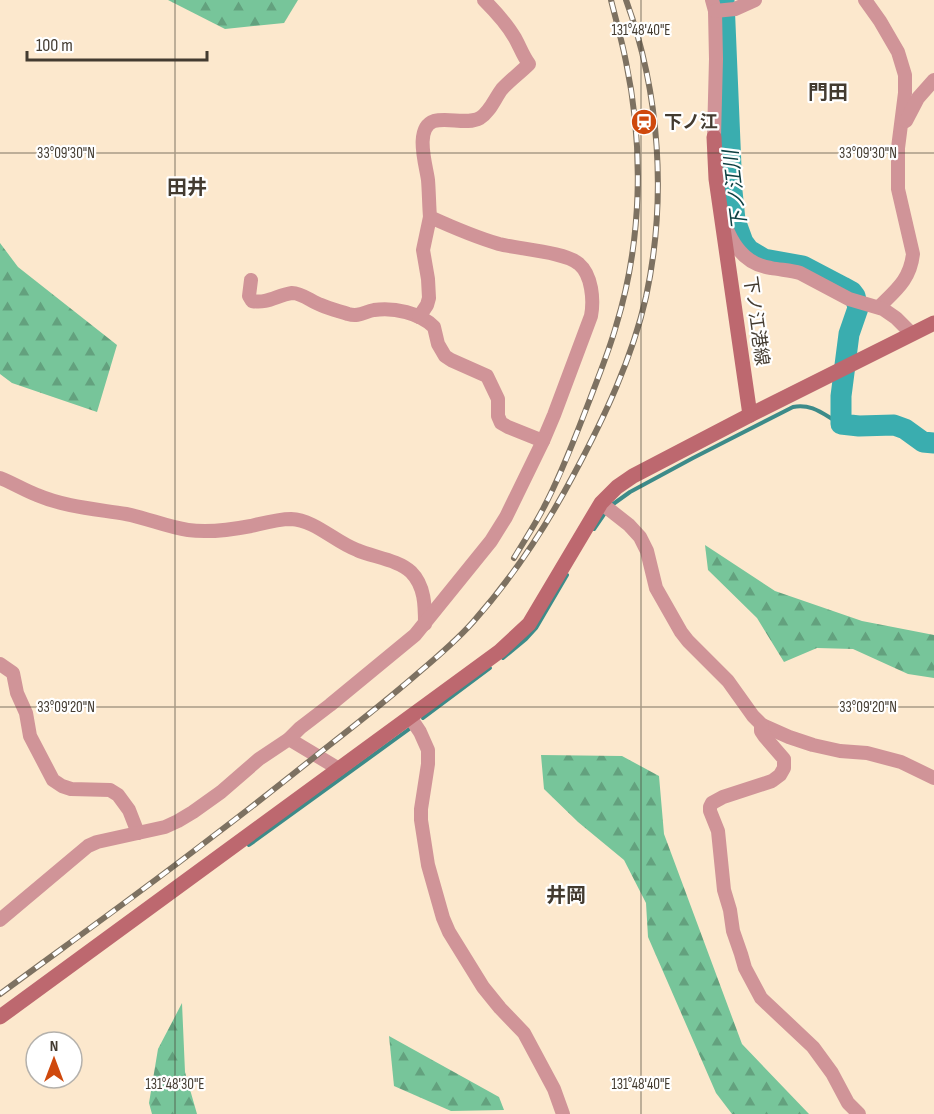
<svg xmlns="http://www.w3.org/2000/svg" width="934" height="1114" viewBox="0 0 934 1114" font-family="'Sofia Sans Condensed','Noto Sans JP',sans-serif">
<style>
.forest{fill:url(#forest-firs)}
.lines{fill:none;stroke-linecap:round;stroke-linejoin:round}
.stream{stroke:#3d8b89;stroke-width:4}
.river{stroke:#3aadaf;stroke-width:21}
.street{stroke:#d09498;stroke-width:14}
.secondary{stroke:#bd686f;stroke-width:15}
.rail-casing{stroke:#7d7161;stroke-width:6}
.rail{stroke:#fff;stroke-width:4;stroke-dasharray:11;stroke-linecap:butt}
.ticks{fill:none;stroke:#433b30;stroke-width:1.5;stroke-opacity:0.45}
.labels{text-anchor:middle;dominant-baseline:central;stroke-width:4.5;stroke-linejoin:round;paint-order:stroke}
.poi-label{font-size:18px;font-weight:bold;fill:#433b30;stroke:#fff;text-anchor:start}
.street-label{font-size:18px;fill:#433b30;stroke:#fff}
.neighbourhood-label{font-size:20px;font-weight:bold;fill:#433b30;stroke:#fff}
.water-label{font-size:20px;font-style:italic;fill:#0e4143;stroke:#fff}
.ticks-label{font-size:15px;text-anchor:middle;fill:#433b30;stroke:#fff;stroke-width:4.5;stroke-linejoin:round;paint-order:stroke}
</style>
<defs>
<pattern id="forest-firs" width="22" height="20" patternUnits="userSpaceOnUse" patternTransform="scale(1.5)"><rect width="22" height="20" fill="#77c59a"/><path d="M5 1l3.5 6h-7zM16 11l3.5 6h-7z" fill="#63a17e"/></pattern>
</defs>
<rect width="100%" height="100%" fill="#fce8cd"/>
<g class="forest">
<path d="M168,0h130l-14,23 -59,6z"/>
<path d="M0,243l18,24 99,78 -20,67 -85,-29 -12,-9z"/>
<path d="M705,545l70,46 87,30 72,14v43l-26,-4 -55,-25 -36,-1 -33,14 -27,-44 -49,-48z"/>
<path d="M541,755l81,1 37,20 5,58 78,210 67,70h-77l-16,-21 -68,-156 -2,-34 -22,-43 -46,-38 -34,-33z"/>
<path d="M182,1003l3,69 12,42h-45l-3,-11 9,-54z"/>
<path d="M389,1036l110,61 5,13 -53,1 -57,-25z"/>
</g>
<g class="lines">
<g class="stream">
<path d="M594,529l15,-22 21,-15 63,-34 100,-51c20,-4 32,9 48,17"/>
<path d="M503,658l23,-19 10,-11 31,-53"/>
<path d="M423,718l67,-50"/>
<path d="M249,845l163,-118"/>
</g>
<path class="river" d="M724,0l8,191 3,29 8,22 6,8 15,9 39,7 40,21 9,5 3,4 3,12 -9,26 -8,62v28l18,2 35,-1 11,4 18,13 11,1"/>
<g class="street">
<path d="M712,0l3,11 1,48 -2,78"/>
<path d="M865,0l15,21 18,31 7,23v18l-7,55v41l15,65c-3,26 -17,36 -34,53"/>
<path d="M715,11l20,-2 20,-9"/>
<path d="M906,121l12,-23 16,-18"/>
<path d="M726,227c8,21 22,38 45,41 10,2 20,2 29,5l49,26 34,10 13,9 16,16"/>
<path d="M251,280l-2,16 3,5c16,3 25,-6 40,-8 10,0 20,9 29,12 9,4 18,6 27,9 11,3 16,-2 26,-4 20,-3 46,3 60,17l4,17 7,12 6,4 36,16 11,23v17l3,7 7,4 35,14"/>
<path d="M419,317l8,-12 2,-7 -1,-19 -5,-29 7,-33"/>
<path d="M0,478c13,5 24,12 37,17 28,12 59,14 89,19 21,4 41,13 62,16 21,3 42,0 63,-4 13,-3 27,-7 40,-7 24,1 44,23 66,31 16,7 42,10 54,22 14,14 14,34 14,52"/>
<path d="M601,503l28,22 11,12 7,14 9,37 25,44 7,9 40,40 25,35 9,9 27,12 24,8 27,6 27,2 34,9 33,16"/>
<path d="M0,664l13,9 4,20 9,20 4,23 23,44 9,6 9,3 39,1 8,5 11,15 9,23"/>
<path d="M410,717l10,15 8,18v14l-7,45v11l7,45 15,53 6,14 34,55 17,21 24,25 30,56 9,25"/>
<path d="M762,725l-1,3v3l4,6 19,22v9l-4,7 -8,6 -49,16 -11,6 -2,4v4l8,20 6,59 6,20 3,21 8,23 4,14 16,30 52,49 19,26 16,30 11,11"/>
<path d="M289,739l50,30"/>
<path d="M0,920l88,-74 9,-4 68,-15 13,-6 15,-9 28,-20 38,-33 30,-20 11,-11 30,-23 85,-70 76,-94 15,-24 37,-76 11,-26 37,-99c3,-16 1,-41 -12,-52 -13,-12 -61,-15 -80,-20 -24,-7 -47,-17 -69,-27 -1,-12 -1,-25 -2,-37 -2,-15 -14,-52 6,-59 14,-4 33,4 46,-3 10,-6 15,-20 22,-29 8,-9 18,-16 27,-25 -6,-8 -9,-17 -14,-26 -8,-14 -20,-27 -31,-38"/>
</g>
<g class="secondary">
<path d="M714,137l2,42 34,236 184,-92"/>
<path d="M0,1017l500,-366 29,-27 72,-121 16,-16 16,-11 117,-61"/>
</g>
<g class="rail-casing">
<g id="rail">
<path d="M514,558c10,-17 21,-33 30,-51 18,-34 32,-72 46,-108 9,-24 19,-48 26,-73 26,-84 28,-178 10,-264 -4,-21 -10,-42 -15,-62"/>
<path d="M0,994c72,-53 145,-105 216,-160 36,-27 71,-55 106,-83 32,-25 64,-50 95,-77 19,-16 39,-33 56,-52 40,-45 73,-95 101,-148 30,-56 58,-115 72,-177 21,-98 14,-204 -20,-297"/>
</g>
</g>
<use href="#rail" class="rail"/>
</g>
<path class="ticks" d="M175,0v1114M641,0v1114M0,153h934M0,707h934"/>
<defs>
<g id="station-disc" transform="scale(1.35)"><circle r="9.5" fill="#cf490d" stroke="#fff"/><path d="M-3-6H3Q5-6 5-4V2Q5 4 3 4L4.5 6H3L1.5 4h-3L-3 6H-4.5L-3 4Q-5 4-5 2V-4Q-5-6-3-6ZM-3.5-4v3h7v-3ZM-3.5 1v1.5H-2V1ZM2 1v1.5H3.5V1Z" fill="#fff"/></g>
</defs>
<g fill-rule="evenodd">
<use href="#station-disc" x="644" y="122"/>
</g>
<g class="labels">
<g class="poi-label">
<text x="664" y="122">下ノ江</text>
</g>
<g class="street-label">
<text transform="translate(756 321) rotate(82)">下ノ江港線</text>
</g>
<g class="neighbourhood-label">
<text x="828" y="93">門田</text>
<text x="187" y="188">田井</text>
<text x="566" y="896">井岡</text>
</g>
<g class="water-label">
<text transform="translate(736 190) rotate(-97)">下ノ江川</text>
</g>
</g>
<g class="ticks-label">
<text x="641" y="35">131°48'40"E</text>
<text x="66" y="158">33°09'30"N</text>
<text x="868" y="158">33°09'30"N</text>
<text x="66" y="712">33°09'20"N</text>
<text x="868" y="712">33°09'20"N</text>
<text x="175" y="1089">131°48'30"E</text>
<text x="641" y="1089">131°48'40"E</text>
</g>
<g transform="translate(54 1060)"><circle r="28" fill="#ffffff" stroke="#b4b1ac" stroke-width="1.5"/>
<path d="M0-4.5L10 22L0 15L-10 22Z" fill="#cf490d"/>
<text y="-9" font-size="16" font-weight="bold" text-anchor="middle" fill="#433b30">N</text>
</g>
<path d="M27 51v9h180v-9" fill="none" stroke="#433b30" stroke-width="3"/>
<text x="36" y="51" font-size="18" fill="#433b30" stroke="#ffffff" stroke-width="4.5" paint-order="stroke">100 m</text>
</svg>
